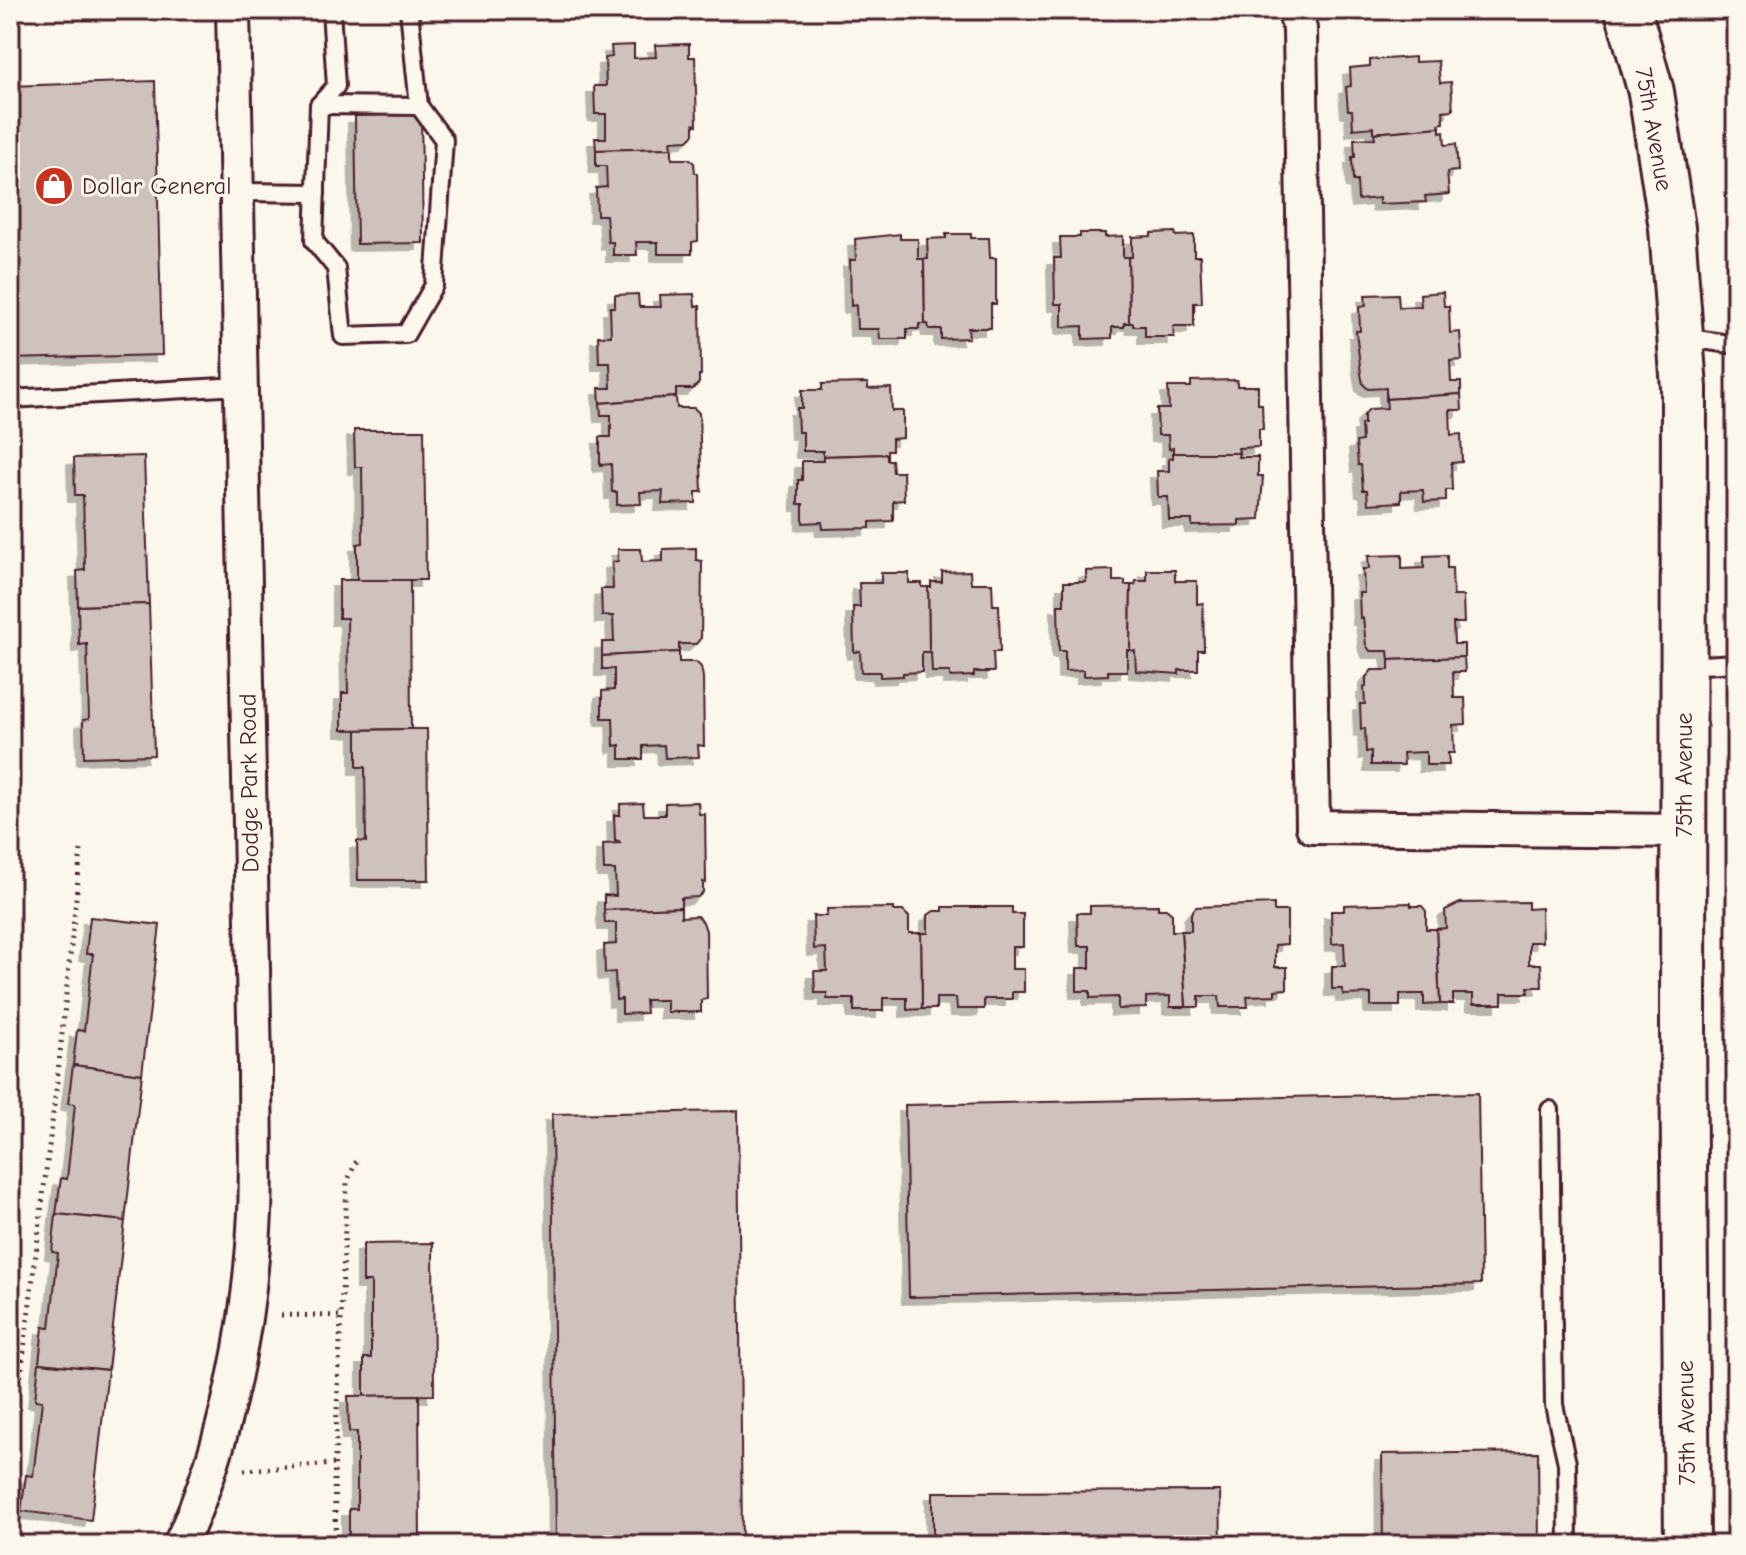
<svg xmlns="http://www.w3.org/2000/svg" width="1746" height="1555" viewBox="0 0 1746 1555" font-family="'Comic Neue',sans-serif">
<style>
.building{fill:#cfc2bc;stroke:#4a1f2b;stroke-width:2;filter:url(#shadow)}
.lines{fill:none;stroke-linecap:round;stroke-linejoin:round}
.lane-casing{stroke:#4a1f2b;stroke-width:22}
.street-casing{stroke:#4a1f2b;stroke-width:38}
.secondary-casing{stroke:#4a1f2b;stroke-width:50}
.path{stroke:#4a1f2b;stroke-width:5;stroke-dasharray:2 6;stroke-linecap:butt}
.lane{stroke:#fbf7ec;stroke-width:16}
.street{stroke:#fbf7ec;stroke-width:32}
.secondary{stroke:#fbf7ec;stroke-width:44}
.labels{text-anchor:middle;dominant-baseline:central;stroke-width:6;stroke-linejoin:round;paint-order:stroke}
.street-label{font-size:24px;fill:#4a1f2b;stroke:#fbf7ec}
.poi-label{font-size:24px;fill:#4a1f2b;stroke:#fbf7ec;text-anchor:start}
</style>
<defs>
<filter id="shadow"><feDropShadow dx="-7" dy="7" stdDeviation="0" flood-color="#0004"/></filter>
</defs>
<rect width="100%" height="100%" fill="#fbf7ec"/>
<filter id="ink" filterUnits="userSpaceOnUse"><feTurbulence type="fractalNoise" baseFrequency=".0125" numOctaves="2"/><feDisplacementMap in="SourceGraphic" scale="16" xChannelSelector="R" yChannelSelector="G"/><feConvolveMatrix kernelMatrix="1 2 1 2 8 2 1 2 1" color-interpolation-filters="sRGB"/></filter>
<g filter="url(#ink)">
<g class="building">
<path d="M689,44v13h6l2,68 -3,-1v10l-6,6 -17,1 1,7 -76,2 -1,-12h11v-24h-11l-1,-28h12l-1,-28 7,-1 -1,-11 23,-1v13l22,-1 -1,-12z"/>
<path d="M1415,57v5l23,-1 2,22 11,-1 2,28 -10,1 1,12 -5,1 1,3 -66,6v-6l-21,2 -1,-19h-4l-2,-23 5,-1 -1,-18 20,-2v-6z"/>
<path d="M155,81l7,274 -152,4v-273z"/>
<path d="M421,114l2,129 -66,1 -2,-128z"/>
<path d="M1440,127v5l4,-1 1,14 11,-1 2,27 -11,1 2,22 -24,2 1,6 -47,2v-6l-21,2 -1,-19h-4l-1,-24h3l-1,-18 21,-1 -1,-5z"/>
<path d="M672,148v11h17l5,4 1,10h2l1,68 -6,1v12h-34v-12h-22l1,13h-24v-13h-5l-2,-27h-9l-1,-27 11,-1 -1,-21h-10v-16z"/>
<path d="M1175,232l1,4 18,-1v21h6l2,47h-8v23h-21l1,11h-29v-11h-12v-3h-4l-1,-66h4v-20l19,-1v-3z"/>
<path d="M1080,233h25v4l18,-1v21h5l1,66h-5v4h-12v11l-29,1v-13l-21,1v-23h-7l-1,-46h7l-1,-21h20z"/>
<path d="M900,234v5h18v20h6l1,65h-6v5h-12v10h-27l-1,-10h-22l-1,-24 -5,1 -1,-46h6l-1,-21z"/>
<path d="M946,234h25v4h18l1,20h6v46h-5v24h-23l1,10 -28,1v-10h-12l-1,-5h-3l-1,-65h4l-1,-20 19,-1z"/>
<path d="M1443,292l1,14h5l1,27 10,-1 2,28 -12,1 1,21h10v12l-75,5v-11l-18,1 -5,-5 -2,-10 -5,-43h4l-1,-24 7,-1 -1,-11 33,-1 1,13 22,-1 -1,-12z"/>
<path d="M638,294l1,13h22l-1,-12 34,-1 1,12h5l1,69h-2v8l-6,6h-17v8l-76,6 -1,-15h12l-1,-25h-11l-1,-27h13l-1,-29h5v-12z"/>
<path d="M1237,380v6h21v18h4l1,25h-4v18l-21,1 1,5h-66v-5l-4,1 -1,-14h-10l-1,-26h12l-1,-22h23v-6z"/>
<path d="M868,383v6l23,-1 1,23h11v27l-11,1v12h-5v3l-64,2v-5h-20v-19h-5l-1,-24h5v-18h20v-6z"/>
<path d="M1461,394l1,16h-12l1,25 10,-1 1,28 -11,1 1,27h-6v11l-22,1 -1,-12 -22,1v11l-33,2 -1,-14h-4l-2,-25h-3l-2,-23 6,-1 -1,-17h3v-9l5,-6 18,-1 -1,-9z"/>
<path d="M676,397l1,11h17l5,5 3,79h-6v11l-34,1 1,-13 -23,1 1,12 -24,1v-13h-5l-1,-28 -11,1v-28h11v-22h-10l-1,-12z"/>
<path d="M354,430h70l2,150h-69v-36l6,-1 -1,-76h-7z"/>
<path d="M1173,453h66l-1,4h20v19h5l-3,43 -21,1v5l-47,1v-6h-23l-1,-23h-10l-1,-26h12v-13h4z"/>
<path d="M887,454v6h5l1,12h10l1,28 -11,1v20l-23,1v6l-47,1 -1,-7 -19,1v-19h-5v-24h4v-19h21v-5z"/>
<path d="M144,456l5,148 -71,2 -1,-35 8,-1 -2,-75h-8l-1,-37z"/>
<path d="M696,548v12l6,1 -1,77 -5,6h-17v8l-77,4v-14h12l-1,-26h-11l-1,-27h12l-1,-27 6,-1v-12h23l1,13 21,-1v-12z"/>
<path d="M1402,555v14l22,-1v-12l23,-1v13h5l1,28h10l1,27h-11l1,21h10v13l-75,3 -1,-9h-18l-4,-6 -3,-27h-3l-1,-25h5l-1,-24h6l-1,-13z"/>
<path d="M1113,570v11h12v4h6l-1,65h-3v21h-19v4l-24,1v-6l-19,1v-20h-6l-1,-46h6v-23h22v-11z"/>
<path d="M1147,570h28v11h22v23l6,-1 1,47h-6v20h-19v4l-43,-3 -1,-20 -5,-1 1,-65h4l1,-4h11z"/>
<path d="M970,571l1,12h21l1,22h6l1,47h-7l1,20h-20v4l-24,1v-5h-18l-1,-20h-2l-1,-65h3v-5h11v-10z"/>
<path d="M881,573h28v10h13v4h6l1,65h-7v20l-19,1v3l-23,1v-5h-19l-1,-21 -6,1 -1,-45h7l-1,-24h22z"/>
<path d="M339,580h71l1,149 -69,1v-37h6l-1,-75h-8z"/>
<path d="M149,604l5,151 -70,2 -1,-37 6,-1 -2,-75 -8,1 -1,-39z"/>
<path d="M679,652v10h17l5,5 2,10 1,69 -6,-1 1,12 -34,1 -1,-13 -21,1v13h-23v-14l-6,1 -1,-28h-11v-27l12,-1v-21h-12v-13z"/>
<path d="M1464,657l1,15h-12l1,26h11l1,26 -13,1 1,28h-6l1,12h-23v-13l-23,1 1,12h-33v-14l-5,1 -1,-24 -4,1 -1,-25h5l-1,-17h2v-10l6,-7h17v-10z"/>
<path d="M411,729h16l2,151h-71l-1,-39 9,1 -1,-75h-8v-37z"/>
<path d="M698,802l1,12h6l1,69 -3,-1v10l-5,5 -17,1v9l-77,3v-15l12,1 -1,-26h-11l-1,-26 17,-1 -1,-2h-4l-1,-26h6v-11l23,-1 1,12h21v-12z"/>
<path d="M1528,902v7l13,-1 1,34h-13v22h12l1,23h-14l1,6h-27v11h-29v-10h-20v10h-13l-4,-75 10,-1 -1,-18 15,-7z"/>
<path d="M1411,903v3h11l4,5v18h10l4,75 -16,1v-11h-24v12h-29v-12l-28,1 -1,-6h-10v-23h13l-1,-23 -12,1 -1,-33h13v-6z"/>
<path d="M1274,904v7h13v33l-12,1v22h12v22l-12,1v5l-28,1 1,11h-28l-1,-11h-20v11h-13l-5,-76h10v-18l5,-6z"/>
<path d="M1158,905v4h8l6,5v17h9l5,76h-16v-11l-24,1v11l-28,1v-12l-28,1v-7h-13v-23h13v-22h-12l-1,-33h13v-7z"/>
<path d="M681,907v10l16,-1 6,6 3,9 1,68 -6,1v12h-34v-12h-22l1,13 -24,1v-15l-6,1 -1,-28 -10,1 -1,-28 12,-1v-21h-11l-1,-13z"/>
<path d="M943,907h69v7h11v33h-11v22h12v23h-12v7h-28v10h-27l-1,-11h-20v11h-14l-1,-76h7v-18l6,-4h9z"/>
<path d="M894,908v3h9l6,6v16h12l1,76 -15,1v-12h-24v13h-29v-12h-27v-6h-12l-1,-22h13l-1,-23 -12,1 -1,-33h14v-7z"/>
<path d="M90,917l70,8 -18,149 -69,-9 4,-35 7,1 9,-77h-7z"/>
<path d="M73,1065l69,9 -17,147 -69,-7 5,-36 6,1 8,-75 -7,-1z"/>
<path d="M1478,1093l3,191 -572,13 -4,-192z"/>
<path d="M738,1111l4,434h-186l-4,-431z"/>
<path d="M56,1214l69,7 -17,149 -69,-7 4,-36 7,1 8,-75 -6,-1z"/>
<path d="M433,1243l1,152 -70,1v-38h7v-76h-8v-38z"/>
<path d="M39,1363l69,7 -17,150 -70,-9 5,-36 7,1 9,-75 -7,-1z"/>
<path d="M419,1395l1,150h-71v-36h8v-77h-8l-1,-36z"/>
<path d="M1538,1452l1,93h-156l-1,-91z"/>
<path d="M1220,1491l1,54h-288v-53z"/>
</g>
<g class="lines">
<g class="lane-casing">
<g id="lane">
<path d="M331,10l5,76 -17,19 -5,136 22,27 7,68 63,-2 28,-49 10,-145 -25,-34 -10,-96"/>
<path d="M319,105l100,1"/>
<path d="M237,192l79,1"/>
<path d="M1682,337l54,8"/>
<path d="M10,399l230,-13"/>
<path d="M1685,666l51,-3"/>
<path d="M1550,1110l4,295 13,58 1,82"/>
</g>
</g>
<g class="street-casing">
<g id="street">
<path d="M1294,10l6,19 13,798 371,4"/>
<path d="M180,1545c47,-102 70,-220 75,-332 2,-49 0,-98 0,-147l-22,-1056"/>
</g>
</g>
<g class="secondary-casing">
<path id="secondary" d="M1628,10l23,82 21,136 12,160 -1,637 4,520"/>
</g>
<g class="path">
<path d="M281,1315l61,1"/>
<path d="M10,1464l47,-382 24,-232"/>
<path d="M244,1470l91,-6"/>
<path d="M336,1545l-2,-66 13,-297 10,-22"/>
</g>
<use href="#lane" class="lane"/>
<use href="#street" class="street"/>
<use href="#secondary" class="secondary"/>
</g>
</g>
<defs>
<g id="shop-disc" transform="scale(2)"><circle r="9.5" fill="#c8321e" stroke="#fbf7ec"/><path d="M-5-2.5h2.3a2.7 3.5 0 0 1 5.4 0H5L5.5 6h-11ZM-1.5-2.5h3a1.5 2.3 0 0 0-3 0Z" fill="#fff"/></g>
</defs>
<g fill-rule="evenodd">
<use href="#shop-disc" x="54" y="186"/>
</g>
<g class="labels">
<g class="street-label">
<text transform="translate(1654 129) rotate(80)">75th Avenue</text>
<text transform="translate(1684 775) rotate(-90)">75th Avenue</text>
<text transform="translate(249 783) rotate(-91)">Dodge Park Road</text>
<text transform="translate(1686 1423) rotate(-91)">75th Avenue</text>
</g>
<g class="poi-label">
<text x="82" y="186">Dollar General</text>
</g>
</g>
<rect width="1746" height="1555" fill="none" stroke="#fbf7ec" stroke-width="40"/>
<rect x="20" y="20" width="1706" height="1515" fill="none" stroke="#4a1f2b" stroke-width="3" filter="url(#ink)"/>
</svg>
